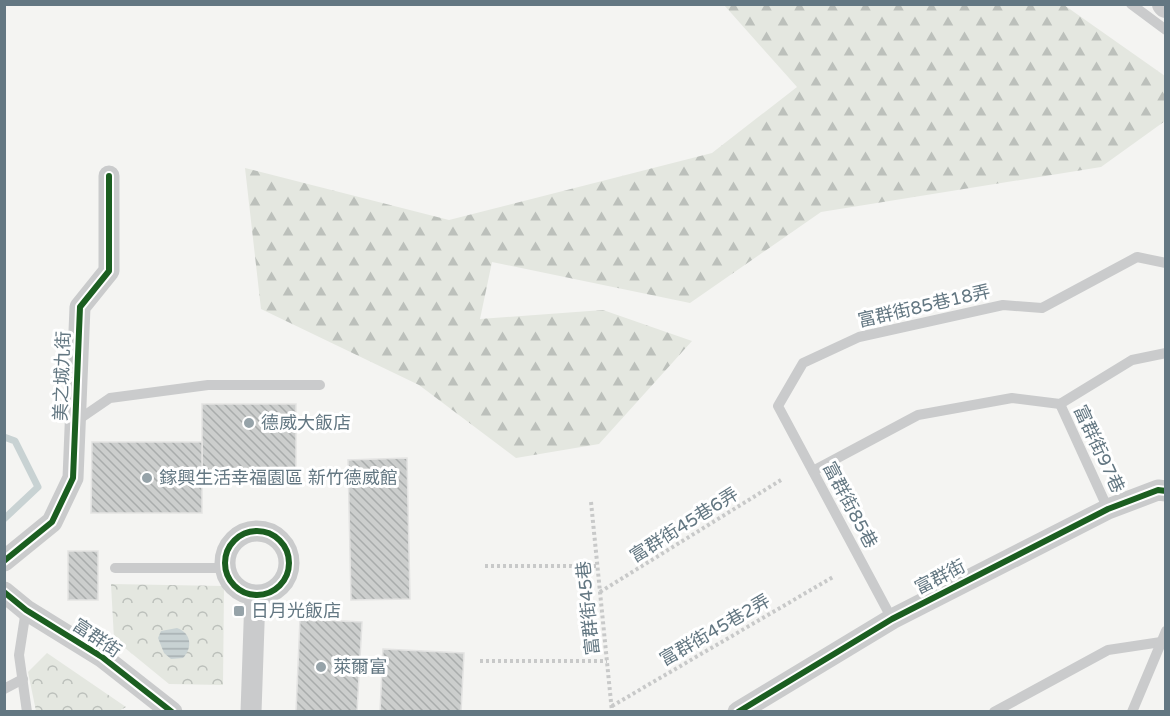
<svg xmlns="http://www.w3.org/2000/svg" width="1170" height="716" viewBox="0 0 1170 716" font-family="'Varela Round','Noto Sans TC',sans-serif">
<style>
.forest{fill:url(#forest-firs)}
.park{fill:url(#park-crowns)}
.water{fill:url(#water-rules)}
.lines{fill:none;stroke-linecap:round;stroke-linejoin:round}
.stream{stroke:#c8d2d3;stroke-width:7}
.building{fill:url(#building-back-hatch);stroke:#e3e3e2;stroke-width:1.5}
.path{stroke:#c8c9c9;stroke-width:4;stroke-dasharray:3 3;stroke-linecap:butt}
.service{stroke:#cacbcc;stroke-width:10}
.minor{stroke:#cacbcc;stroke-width:21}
.tertiary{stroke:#cacbcc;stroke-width:26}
.cycleway-casing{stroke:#fff;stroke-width:10}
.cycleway{stroke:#1b5e20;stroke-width:6}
.poi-dot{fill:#96a3a9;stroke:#fff;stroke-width:2}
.labels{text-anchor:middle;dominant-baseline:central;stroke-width:6;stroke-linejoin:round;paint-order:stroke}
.street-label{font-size:18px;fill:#637782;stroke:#fff}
.poi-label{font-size:18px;fill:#637782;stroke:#fff;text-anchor:start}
</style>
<defs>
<pattern id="forest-firs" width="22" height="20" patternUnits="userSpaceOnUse" patternTransform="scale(1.5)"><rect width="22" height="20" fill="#e4e7e0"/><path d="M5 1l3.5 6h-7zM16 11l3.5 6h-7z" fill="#bcc0bb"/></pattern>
<pattern id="park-crowns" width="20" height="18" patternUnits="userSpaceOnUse" patternTransform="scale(1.5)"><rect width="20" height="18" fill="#e4e7e0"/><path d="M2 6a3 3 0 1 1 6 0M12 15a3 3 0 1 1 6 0" fill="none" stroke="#bcc0bb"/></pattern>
<pattern id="water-rules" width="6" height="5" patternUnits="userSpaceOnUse" patternTransform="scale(1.5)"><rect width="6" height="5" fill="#c8d2d3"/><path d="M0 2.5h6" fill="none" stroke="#a6afb1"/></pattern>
<pattern id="building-back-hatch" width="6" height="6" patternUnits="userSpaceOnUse" patternTransform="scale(1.5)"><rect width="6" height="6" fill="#cccecd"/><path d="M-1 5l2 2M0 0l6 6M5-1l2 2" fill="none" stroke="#a9acac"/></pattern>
</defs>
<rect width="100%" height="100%" fill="#f4f4f2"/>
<path class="forest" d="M724,5h340l101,71v45l-64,46 -280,45 -131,91 -198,-41 -12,57 123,-9 89,31 -93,103 -83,14 -97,-73 -158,-76 -16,-141 204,52 263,-67 85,-66z"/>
<g class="park">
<path d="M111,584l113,2 -1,99 -54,-1 -55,-45z"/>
<path d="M47,653l79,54 -7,4h-83l-8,-39z"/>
</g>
<path class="water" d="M177,628c14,5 16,19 6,30l-12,1 -7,-6 -6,-15 3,-7z"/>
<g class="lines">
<path class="stream" d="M4,437l11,4 23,46 -34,32"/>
</g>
<g class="building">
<rect x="202" y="404" width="94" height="69"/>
<path d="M92,442h110v71h-111z"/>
<path d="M407,458l3,141 -59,1 -3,-140z"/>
<rect x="68" y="551" width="30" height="49"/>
<path d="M300,619l62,3 -5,90h-61z"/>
<path d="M383,649l81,4 -3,59h-81z"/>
</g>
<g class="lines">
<g class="path">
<path d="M591,502l21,210"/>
<path d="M485,566h113"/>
<path d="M600,592l181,-112"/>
<path d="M480,661h127"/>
<path d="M612,706l221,-129"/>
</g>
<g class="service">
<path d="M1131,4l35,26"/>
<path d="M1060,404l48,105"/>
<path d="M75,422l35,-24 98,-13h112"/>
<path d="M813,471l105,-56 94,-17 48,6 72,-44 34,-7"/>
<path d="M115,568h110"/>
<path d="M26,610l-7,45 8,57"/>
<path d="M892,619l-114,-213 25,-43 56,-26 144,-32 39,3 95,-51 29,6"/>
<path d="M4,689l19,-10"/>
<path d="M994,712l114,-62 53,-8"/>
<path d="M1132,712l34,-81"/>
</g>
<g class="minor">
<circle cx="257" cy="563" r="32"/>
<path d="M4,561l48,-39 21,-44 7,-171 29,-36v-95"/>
<path d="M4,592l22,18 76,47 70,55"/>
<path d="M251,712l4,-116"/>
<path d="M738,712l154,-93 216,-110 50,-19 8,1"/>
</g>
<path class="tertiary" d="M1165,4l1,1"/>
<g class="cycleway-casing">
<g id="cycleway">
<circle cx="257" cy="563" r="32"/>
<path d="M4,561l48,-39 21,-44 7,-171 29,-36v-95"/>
<path d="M4,592l22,18 76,47 70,55"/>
<path d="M738,712l154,-93 216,-110 50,-19 8,1"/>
</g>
</g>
<use href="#cycleway" class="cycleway"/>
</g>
<g class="poi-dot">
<circle cx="249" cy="423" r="6"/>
<circle cx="147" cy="478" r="6"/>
<rect x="233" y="605" width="12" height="12" rx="3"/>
<circle cx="321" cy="667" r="6"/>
</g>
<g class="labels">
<g class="street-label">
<text transform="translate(924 306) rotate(-13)">富群街85巷18弄</text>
<text transform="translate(62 376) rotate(-88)">美之城九街</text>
<text transform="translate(1099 449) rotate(65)">富群街97巷</text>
<text transform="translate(850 505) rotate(62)">富群街85巷</text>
<text transform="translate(684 525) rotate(-32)">富群街45巷6弄</text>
<text transform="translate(940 577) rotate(-27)">富群街</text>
<text transform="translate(588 608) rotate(-96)">富群街45巷</text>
<text transform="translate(715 630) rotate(-30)">富群街45巷2弄</text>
<text transform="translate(97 638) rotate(34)">富群街</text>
</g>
<g class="poi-label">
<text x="261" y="423">德威大飯店</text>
<text x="159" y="478">鎵興生活幸福園區 新竹德威館</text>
<text x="251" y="611">日月光飯店</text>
<text x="333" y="667">萊爾富</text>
</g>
</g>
<rect width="1170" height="716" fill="none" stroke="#637782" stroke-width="12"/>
</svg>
